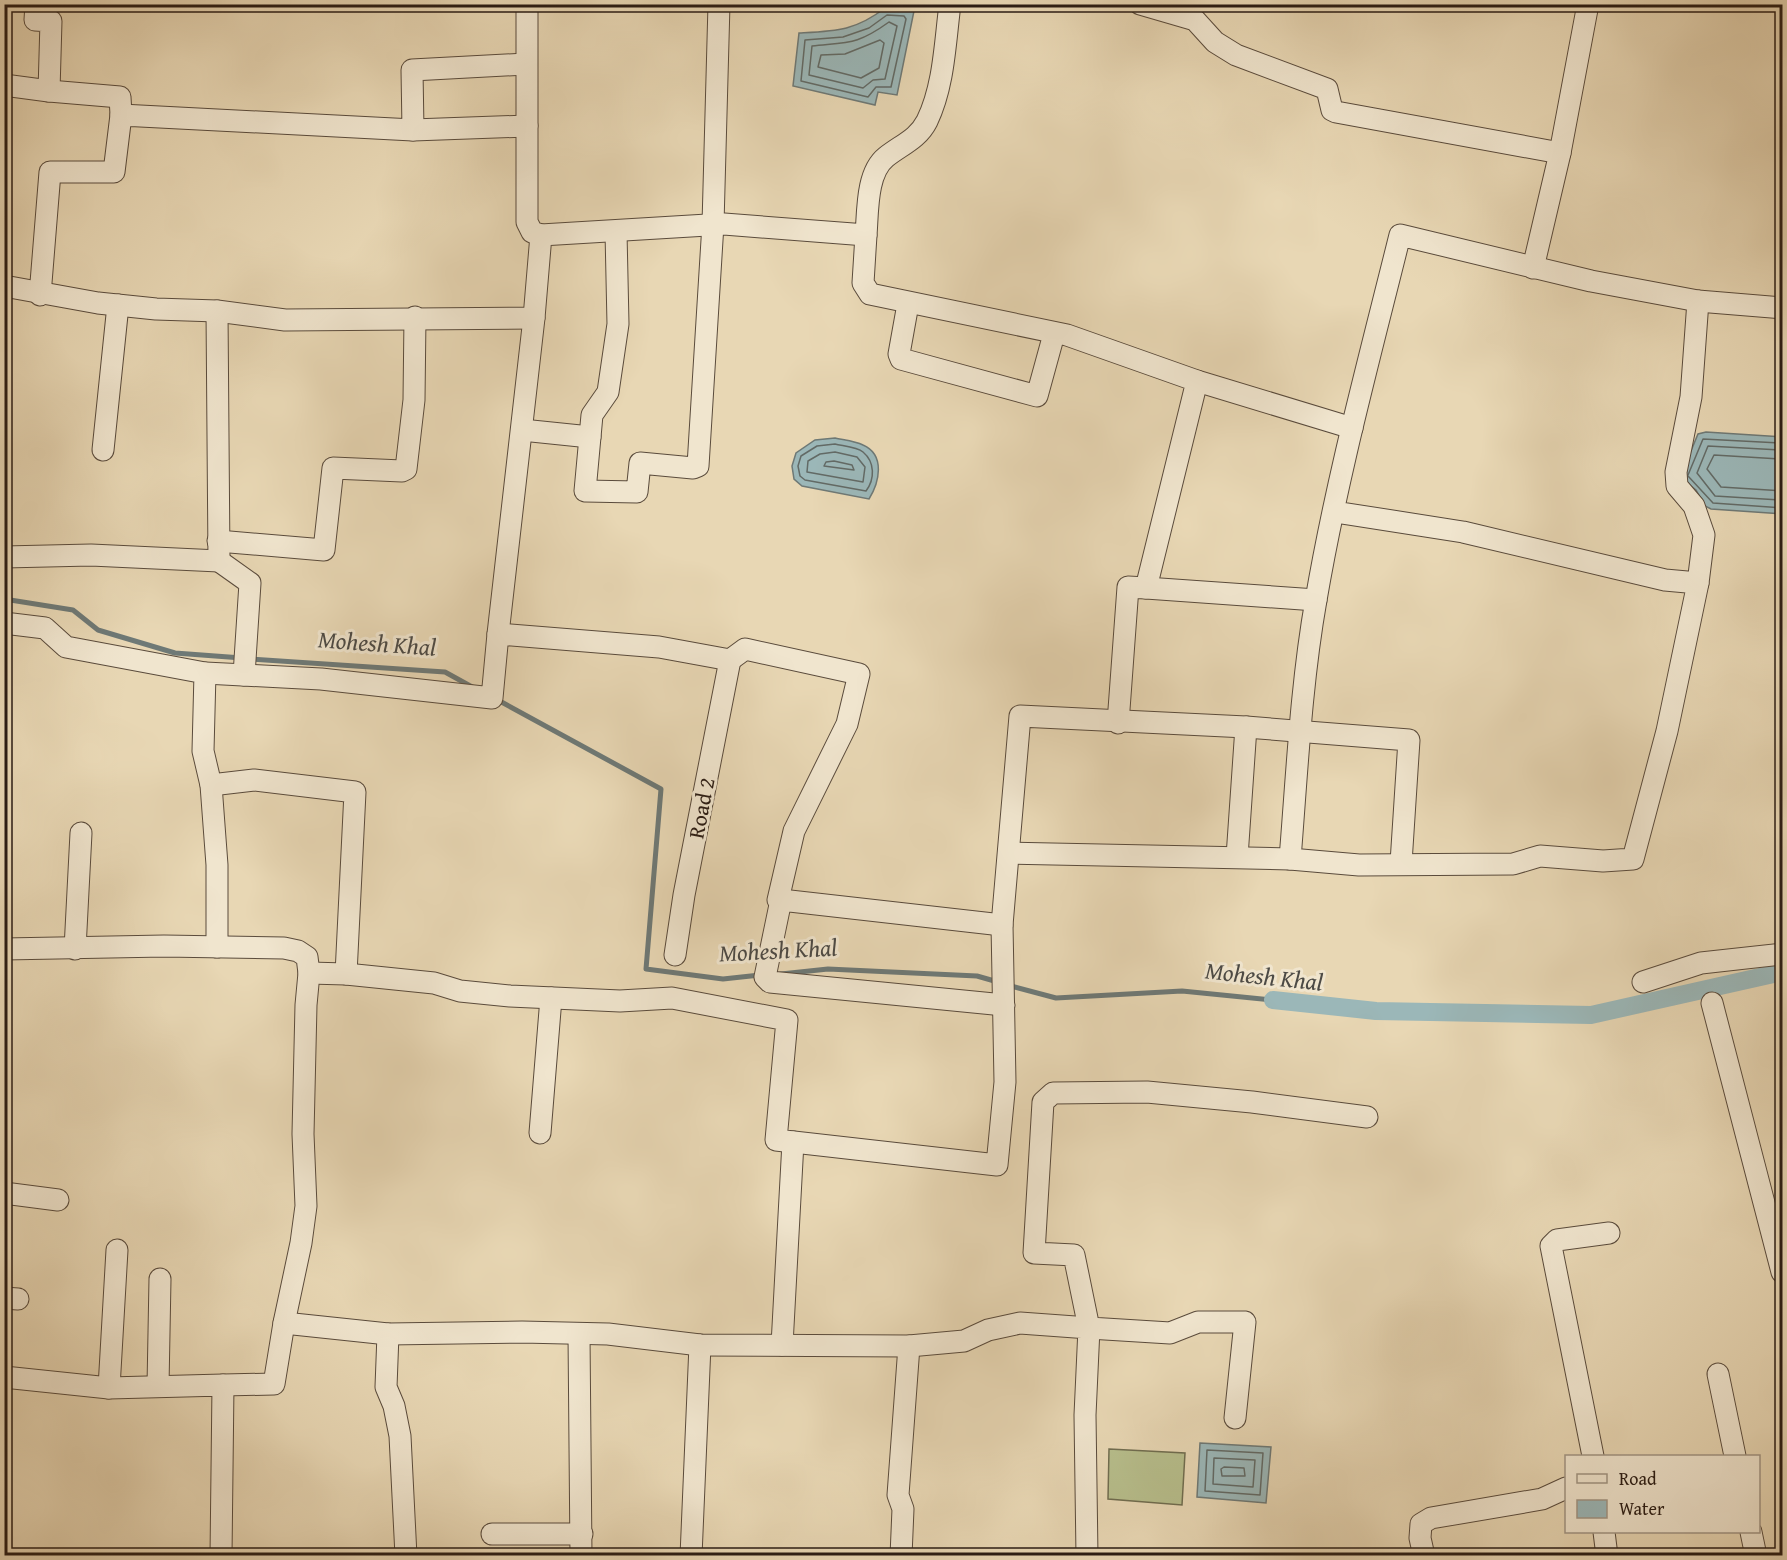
<svg xmlns="http://www.w3.org/2000/svg" width="1787" height="1560" viewBox="0 0 1787 1560" font-family="'Gentium Book Plus',serif">
<style>
.green{fill:#b7be8c;stroke:#706d50;stroke-width:1.5}
.water{fill:#9bb7b8;stroke:#6e7976;stroke-width:1.5}
.lines{fill:none;stroke-linecap:round;stroke-linejoin:round}
.shore{stroke:#626a66;stroke-width:1.5}
.stream{stroke:#6e7976;stroke-width:5}
.canal{stroke:#9bb7b8;stroke-width:18}
.minor-casing{stroke:#5a4b3c;stroke-width:23}
.minor{stroke:#f0e5ce;stroke-width:21}
.labels{text-anchor:middle;dominant-baseline:central;stroke-width:6;stroke-linejoin:round;paint-order:stroke}
.street-label{font-size:22px;fill:#2a1c14;stroke:#f0e5ce}
.water-label{font-size:24px;font-style:italic;fill:#4c4a45;stroke:#f0e5ce}
</style>
<rect width="100%" height="100%" fill="#e8d7b4"/>
<filter id="stains"><feTurbulence type="fractalNoise" baseFrequency=".00333" numOctaves="4"/><feColorMatrix values="0 0 0 0 .2 0 0 0 0 .09 0 0 0 0 .02 0 0 0 .5 -.17"/></filter>
<radialGradient id="worn" r=".72"><stop offset=".6" stop-color="#630" stop-opacity="0"/><stop offset="1" stop-color="#630" stop-opacity=".3"/></radialGradient>
<path class="green" d="M1109,1449l76,4 -3,52 -74,-6z"/>
<g class="water">
<path d="M885,8l29,3 -17,84 -19,-3 -3,13 -82,-19 6,-53c37,-2 56,-2 86,-25z"/>
<path d="M1706,432l76,5v77l-71,-5 -6,-3 -9,-16 -14,-11 4,-16 12,-29z"/>
<path d="M835,438c9,2 20,3 28,7 23,10 16,38 6,54l-67,-13 -8,-7 -2,-13 4,-13 19,-13z"/>
<path d="M1200,1443l71,4 -5,56 -69,-6z"/>
</g>
<g class="lines">
<g class="shore">
<path d="M887,15l17,1 2,3 -15,68h-15l-8,10 -67,-16 4,-41 38,-3 26,-9z"/>
<path d="M889,22l8,4 -12,53 -12,1 -10,8 -54,-13 3,-29c37,-4 45,-1 77,-24z"/>
<path d="M880,40l4,3 -5,25 -18,10 -43,-11 3,-12 24,-1z"/>
<path d="M835,444c8,2 22,3 28,8 12,10 12,27 3,39l-61,-11 -5,-4 -2,-10 3,-10 16,-10z"/>
<path d="M1782,450l-74,-4 -11,27 18,23 67,4"/>
<path d="M835,452l22,5 8,10 -2,15 -56,-10 1,-11 12,-7z"/>
<path d="M1782,459l-68,-4 -7,14 14,18 61,4"/>
<path d="M834,461l18,4 2,5 -30,-4 2,-4z"/>
<path d="M1688,475l15,-36 79,4"/>
<path d="M1688,476l25,27 69,5"/>
<path d="M1207,1450l56,3 -3,42 -55,-4z"/>
<path d="M1214,1458l41,2 -2,27 -40,-3z"/>
<path d="M1224,1467l20,1 1,8h-23l-1,-7z"/>
</g>
<g class="stream">
<path d="M4,599l69,11 25,20 77,23 67,5"/>
<path d="M251,659l194,13 29,16"/>
<path d="M496,699l165,90 -15,180 77,10 37,-4"/>
<path d="M781,974l47,-5 149,7 21,6"/>
<path d="M1007,985l49,13 126,-7 91,9"/>
</g>
<path class="canal" d="M1273,1000l103,11 215,4 191,-43"/>
<g class="minor-casing">
<g id="minor">
<path d="M527,4v218l5,10 9,3"/>
<path d="M1140,4l55,16 20,22 21,13 91,34 5,21 4,2 224,41"/>
<path d="M4,85l45,6 2,-70 -16,-1 1,-16"/>
<path d="M49,91l71,6 1,18"/>
<path d="M413,130l114,-4"/>
<path d="M616,232l2,92 -10,68 -16,23 -7,76 52,1 3,-29 53,5 5,-2 15,-242 6,-220"/>
<path d="M866,235l-3,48 7,11 197,41 130,46 -51,207 -18,-1 -10,136"/>
<path d="M1533,268l27,-115 28,-149"/>
<path d="M4,286l94,17 58,6 61,2 68,9 249,-2 7,-83 183,-11 142,11c2,-23 0,-62 20,-78 15,-12 32,-18 41,-36 17,-35 18,-78 23,-117"/>
<path d="M40,295l10,-123h64l7,-57 292,15 -1,-60 114,-6"/>
<path d="M908,304l-9,50 2,5 136,37 17,-62"/>
<path d="M1197,381l155,47"/>
<path d="M522,430l68,7"/>
<path d="M103,450l15,-145"/>
<path d="M1335,512l128,20 202,48 33,3 -31,148 -34,128 -30,2 -63,-5 -27,8 -154,1 -69,-6c7,-86 11,-174 26,-259 21,-123 54,-244 84,-365l191,46 107,20 84,7"/>
<path d="M218,541l106,9 9,-82 69,3 4,-2 8,-69 1,-83"/>
<path d="M4,557l87,-2 128,6 -2,-250"/>
<path d="M219,561l31,22 -6,92"/>
<path d="M1698,583l6,-48 -10,-29 -17,-20 -1,-14 15,-75 7,-96"/>
<path d="M1146,588l170,12"/>
<path d="M4,623l41,5 21,19 139,26 -2,78 8,34 6,80v82"/>
<path d="M498,634l36,-316"/>
<path d="M205,673l116,6 171,19 6,-64 161,13 71,13 15,-11 114,25 -12,50 -53,107 -16,69h3"/>
<path d="M211,785l43,-5 101,12 -9,182"/>
<path d="M1010,853l280,6"/>
<path d="M1237,857l9,-130"/>
<path d="M1002,925l-221,-25 -16,77 5,5 234,23"/>
<path d="M4,949l160,-3 120,2 14,3 9,6 2,16 -3,32 -3,129 3,72 -5,37 -17,80 -10,61 -51,1"/>
<path d="M75,949l6,-116"/>
<path d="M675,955l9,-60 46,-235"/>
<path d="M309,973l37,1 88,9 26,8 50,5 110,5 52,-3 115,22 -11,120 221,25 8,-83 -3,-157 18,-209 226,11 163,13 -8,123"/>
<path d="M1643,982l58,-19 81,-9"/>
<path d="M1712,1003l70,269"/>
<path d="M540,1133l11,-135"/>
<path d="M4,1193l54,7"/>
<path d="M4,1298l14,1"/>
<path d="M284,1323l104,11 134,-2 86,2 92,11 209,1 55,-5 24,-11 32,-7 69,5 -4,87 2,141"/>
<path d="M388,1334l-2,53 8,19 6,30 6,120"/>
<path d="M579,1334l2,222"/>
<path d="M782,1345l11,-203"/>
<path d="M1718,1374l17,82"/>
<path d="M4,1377l105,11 114,-3 -2,171"/>
<path d="M158,1386l2,-107"/>
<path d="M109,1388l8,-138"/>
<path d="M1235,1418l10,-96h-47l-28,11 -81,-5 -15,-73 -40,-2 9,-151 10,-9 94,-1 105,10 115,15"/>
<path d="M1593,1456l-42,-210 6,-6 52,-7"/>
<path d="M1604,1532l3,24"/>
<path d="M1751,1532l5,24"/>
<path d="M492,1534h90"/>
<path d="M691,1556l9,-211"/>
<path d="M901,1556l2,-47 -5,-14 11,-149"/>
<path d="M1424,1556l-4,-18 1,-14 10,-6 111,-19 24,-11"/>
</g>
</g>
<use href="#minor" class="minor"/>
</g>
<g class="labels">
<g class="street-label">
<text transform="translate(701 808) rotate(-79)">Road 2</text>
</g>
<g class="water-label">
<text transform="translate(377 643) rotate(4)">Mohesh Khal</text>
<text transform="translate(778 950) rotate(-3)">Mohesh Khal</text>
<text transform="translate(1264 976) rotate(6)">Mohesh Khal</text>
</g>
</g>
<rect width="1787" height="1560" fill="none" stroke="#e8d7b4" stroke-width="24"/>
<rect x="6" y="6" width="1775" height="1548" fill="none" stroke="#2a1c14" stroke-width="3"/>
<rect x="12" y="12" width="1763" height="1536" fill="none" stroke="#2a1c14" stroke-width="1.5"/>
<rect x="1565" y="1455" width="195" height="78" fill="#f0e5ce" stroke="#a19584" stroke-width="1.5"/>
<rect x="1577" y="1474" width="30" height="9" fill="#f0e5ce" stroke="#a19584" stroke-width="1.5"/>
<text x="1619" y="1485" font-size="18" fill="#2a1c14">Road</text>
<rect x="1577" y="1500" width="30" height="18" fill="#9bb7b8" stroke="#a19584" stroke-width="1.5"/>
<text x="1619" y="1515" font-size="18" fill="#2a1c14">Water</text>
<rect width="100%" height="100%" filter="url(#stains)"/>
<rect width="100%" height="100%" fill="url(#worn)"/>
</svg>
